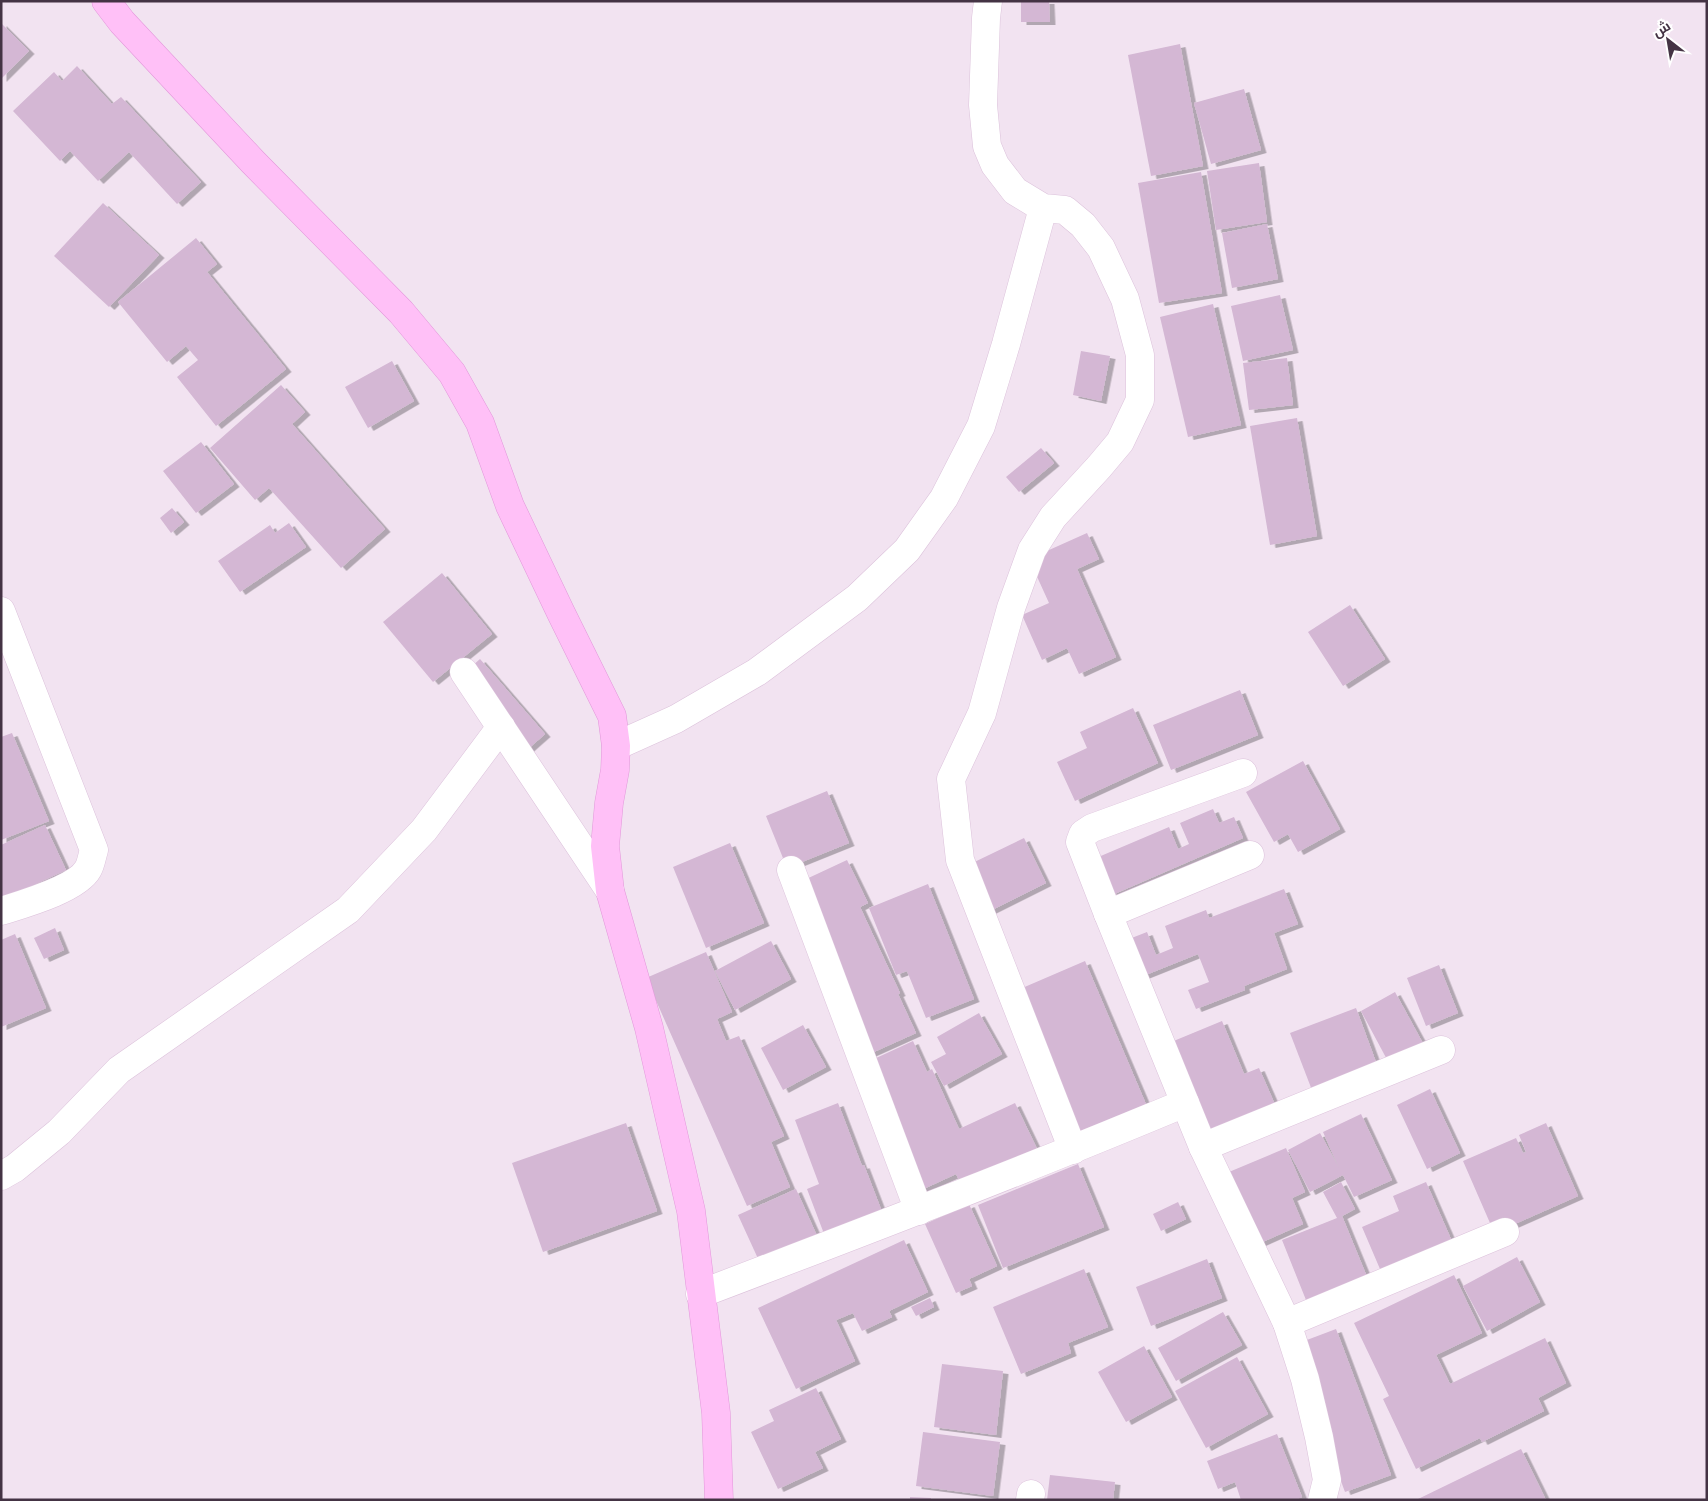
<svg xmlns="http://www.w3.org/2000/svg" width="1708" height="1501" viewBox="0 0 1708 1501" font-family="'Fira Sans',Cairo,sans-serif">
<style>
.building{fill:#d4b7d4;filter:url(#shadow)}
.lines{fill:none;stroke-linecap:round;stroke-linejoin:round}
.minor-casing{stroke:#dcc2db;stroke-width:29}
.secondary-casing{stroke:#e297da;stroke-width:29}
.minor{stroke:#fff;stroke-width:28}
.secondary{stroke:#ffc0f7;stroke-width:28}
</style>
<defs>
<filter id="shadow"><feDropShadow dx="5.5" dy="3" stdDeviation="0" flood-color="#0004"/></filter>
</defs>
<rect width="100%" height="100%" fill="#f2e3f1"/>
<g class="building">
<path d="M1021,1h28l1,21h-29z"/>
<path d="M1,23l28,28 -28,28z"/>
<path d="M1180,44l23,122 -52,10 -23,-121z"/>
<path d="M77,66l35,38 9,-7 80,85 -24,22 -48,-52 -31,29 -28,-30 -10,10 -47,-50 41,-39 8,9z"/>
<path d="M1244,89l17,61 -50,14 -17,-61z"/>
<path d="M1259,163l8,59 -51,8 -9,-59z"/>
<path d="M1201,172l21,121 -63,10 -21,-120z"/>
<path d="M103,203l56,52 -50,52 -55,-51z"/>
<path d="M1267,224l11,55 -46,9 -10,-55z"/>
<path d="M196,238l21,26 -10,8 79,97 -70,57 -39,-49 21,-17 -12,-14 -19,16 -49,-60z"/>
<path d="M1280,295l13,55 -50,11 -12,-55z"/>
<path d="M1213,304l28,121 -53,12 -28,-120z"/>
<path d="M1081,351l29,5 -9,45 -28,-6z"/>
<path d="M1287,358l6,47 -44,5 -6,-47z"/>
<path d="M392,361l22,40 -46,27 -23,-41z"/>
<path d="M281,385l24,27 -13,12 93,105 -44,39 -72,-80 -14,12 -45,-52z"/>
<path d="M1297,418l20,118 -47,9 -20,-119z"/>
<path d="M201,442l33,42 -38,29 -33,-42z"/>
<path d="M1041,448l13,15 -35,29 -13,-15z"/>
<path d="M172,508l12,14 -13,11 -11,-15z"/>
<path d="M289,523l17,24 -66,45 -22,-31 52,-36 5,8z"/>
<path d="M1087,533l12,26 -22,10 39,88 -37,17 -12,-26 -25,12 -20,-45 27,-12 -20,-44z"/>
<path d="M442,573l50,61 -59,48 -50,-60z"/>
<path d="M1350,605l35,54 -42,27 -35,-54z"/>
<path d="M480,659l65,75 -26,23 -65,-75z"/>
<path d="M1240,690l18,45 -87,35 -18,-45z"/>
<path d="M1133,708l25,55 -83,38 -18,-39 30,-14 -7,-16z"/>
<path d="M12,733l37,88 -48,19v-103z"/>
<path d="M1303,761l37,68 -42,23 -10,-18 -14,8 -28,-50z"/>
<path d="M827,791l22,52 -62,25 -21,-52z"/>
<path d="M1213,809l6,14 15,-6 9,21 -131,57 -16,-37 73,-31 9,22 11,-5 -9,-21z"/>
<path d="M45,825l21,45 -65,30v-55z"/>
<path d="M1024,838l22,45 -62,31 -22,-46z"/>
<path d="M730,843l34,80 -58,25 -33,-81z"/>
<path d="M847,860l21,43 -8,4 40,86 -2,1 18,39 -51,23 -78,-168z"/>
<path d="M928,884l46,115 -48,19 -19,-47 -11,4 -27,-67z"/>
<path d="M1284,889l14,35 -24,9 13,36 -43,17 1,4 -49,19 -8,-19 21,-8 -11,-28 -55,22 -14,-37 18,-7 9,23 17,-7 -8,-22 41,-16 3,8z"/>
<path d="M55,928l9,22 -20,9 -10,-21z"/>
<path d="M15,934l31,74 -45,19v-87z"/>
<path d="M771,941l20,38 -56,31 -20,-39z"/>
<path d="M706,952l26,60 -15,7 9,22 13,-5 45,100 -13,6 19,45 -43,19 -101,-228z"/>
<path d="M1085,961l63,148 -73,31 -62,-148z"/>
<path d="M1439,965l19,48 -32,13 -19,-48z"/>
<path d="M1395,992l31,57 -35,18 -30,-56z"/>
<path d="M1356,1008l24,65 -65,25 -25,-65z"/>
<path d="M979,1013l23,41 -58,32 -13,-24 15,-8 -9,-17z"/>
<path d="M1222,1021l22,53 15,-6 17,39 -72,31 -40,-93z"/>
<path d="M803,1025l23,42 -43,23 -22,-42z"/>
<path d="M913,1041l14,31 5,-3 27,60 56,-26 24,50 -78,31 -5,-10 -37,17 -58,-126z"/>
<path d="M1430,1089l30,64 -33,16 -30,-64z"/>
<path d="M838,1103l24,63 2,-1 20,52 -58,22 -19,-50 12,-5 -24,-64z"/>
<path d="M1361,1114l31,66 -38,17 -11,-22 -33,17 -22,-42 32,-17 19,35 -16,-36z"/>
<path d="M626,1123l31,88 -114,41 -31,-89z"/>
<path d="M1546,1123l32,73 -70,31 -4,-10 -14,6 -27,-62 53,-23 7,15 3,-1 -7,-17z"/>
<path d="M1286,1148l19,44 -13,6 11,26 -56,25 -30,-72z"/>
<path d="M1078,1164l26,63 -101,41 -25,-63z"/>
<path d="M1341,1182l14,27 -13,7 30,73 -64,16 -26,-65 55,-22 -14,-26z"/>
<path d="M1426,1182l28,64 -71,30 -21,-49 37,-16 -6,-15z"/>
<path d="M796,1189l21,47 -57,27 -22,-48z"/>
<path d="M1178,1202l8,17 -25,12 -8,-17z"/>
<path d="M969,1204l28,62 -28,13 3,7 -16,7 -31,-69z"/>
<path d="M904,1240l24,52 -39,19 3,6 -30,14 -9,-18 -17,7 19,41 -59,28 -38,-81z"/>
<path d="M1517,1257l23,45 -53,29 -24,-45z"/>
<path d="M1207,1259l15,39 -71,28 -15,-39z"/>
<path d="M1084,1269l24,58 -40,16 3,10 -50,21 -28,-67z"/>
<path d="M1454,1275l28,58 -46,22 14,29 95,-46 21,45 -28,15 6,13 -62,31 -2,-4 -64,31 -33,-70 6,-3 -35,-73z"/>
<path d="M930,1298l4,9 -18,9 -5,-9z"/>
<path d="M1223,1312l19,33 -66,36 -18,-33z"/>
<path d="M1336,1329l55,146 -46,17 -54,-146z"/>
<path d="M1144,1346l28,51 -46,25 -28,-50z"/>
<path d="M1237,1357l31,57 -62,34 -31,-57z"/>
<path d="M942,1364l61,7 -7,64 -62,-8z"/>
<path d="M816,1388l25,51 -26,13 8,16 -45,21 -27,-57 23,-11 -5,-11z"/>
<path d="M923,1432l77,10 -7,54 -77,-10z"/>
<path d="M1277,1434l25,63 -8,3h-53l-6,-18 -17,7 -11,-28z"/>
<path d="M1521,1449l25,51h-130z"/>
<path d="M1050,1475l65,7 -2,18h-66z"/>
<path d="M910,1497l21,1v2h-21z"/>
</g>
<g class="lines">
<g class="minor-casing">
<g id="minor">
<path d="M988,1l-2,17 -3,87 4,41 8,19 20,26 28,17 22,2 18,15 18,23 24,51 15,56v45l-20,42 -21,25 -46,50 -21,33 -21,58 -29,105 -31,66 9,81 113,290"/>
<path d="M1,611l93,239c-2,6 -3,14 -6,19 -11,20 -65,35 -87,42"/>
<path d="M464,672l146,219"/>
<path d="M616,746l60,-27 81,-47 100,-74 50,-48 37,-52 37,-72 25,-82 37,-136"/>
<path d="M1243,773l-151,55 -9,6 -3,8 28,72 95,233 84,176 18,56 14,58 8,43 -5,20"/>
<path d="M791,870l128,341"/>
<path d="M1108,914l142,-59"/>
<path d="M1203,1147l238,-97"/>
<path d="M1,1176l14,-8 44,-36 60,-62 229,-160 76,-80 77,-103"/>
<path d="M700,1294c163,-62 325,-124 485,-191"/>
<path d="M1287,1323l218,-91"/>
<path d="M1030,1500l1,-6"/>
</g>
</g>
<g class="secondary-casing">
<path id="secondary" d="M106,1l16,21 131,140 148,150 51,61 28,50 30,83 51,107 51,103 4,30 -1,24 -6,33 -4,43 5,45 39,137 42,183 25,202 3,87"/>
</g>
<use href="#minor" class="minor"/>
<use href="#secondary" class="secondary"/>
</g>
<rect width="1708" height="1501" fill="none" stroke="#443344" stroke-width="5"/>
<g transform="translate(1668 40) rotate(329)" stroke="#ffffff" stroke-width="4" paint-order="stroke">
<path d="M0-4L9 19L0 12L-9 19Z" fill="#443344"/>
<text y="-8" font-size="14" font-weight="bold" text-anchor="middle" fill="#443344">ش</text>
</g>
</svg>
